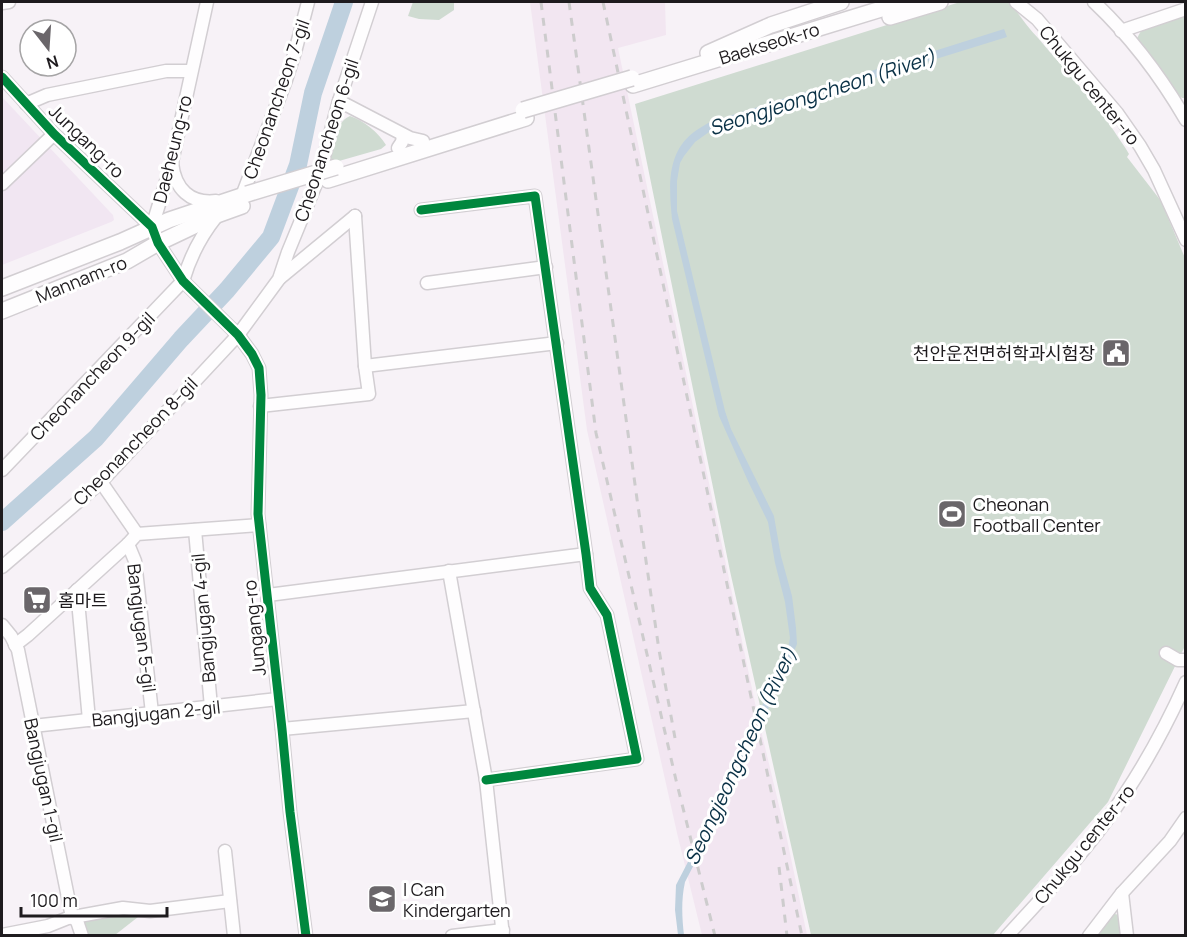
<svg xmlns="http://www.w3.org/2000/svg" width="1187" height="937" viewBox="0 0 1187 937" font-family="Manrope,'Noto Sans KR',sans-serif">
<style>
.commercial{fill:#f1e6f2}
.built{fill:#f2e6f1}
.green{fill:#cfdbd1}
.water{fill:#bed0de}
.lines{fill:none;stroke-linecap:round;stroke-linejoin:round}
.river{stroke:#bed0de;stroke-width:18}
.minor-casing{stroke:#d2ced2;stroke-width:15}
.major-casing{stroke:#d2ced2;stroke-width:18}
.minor{stroke:#fefdfe;stroke-width:12}
.major{stroke:#fefdfe;stroke-width:15}
.rail{stroke:#cdcccd;stroke-width:3;stroke-dasharray:8 8;stroke-linecap:butt}
.major-bridge-casing{stroke:#d2ced2;stroke-width:18;stroke-linecap:butt}
.major-bridge{stroke:#fefdfe;stroke-width:15}
.cycleway-casing{stroke:#fff;stroke-width:13}
.cycleway{stroke:#00873e;stroke-width:9}
.labels{text-anchor:middle;dominant-baseline:central;stroke-width:6;stroke-linejoin:round;paint-order:stroke}
.street-label{font-size:18px;fill:#1e1b1e;stroke:#fff}
.poi-label{font-size:18px;fill:#1e1b1e;stroke:#fff;text-anchor:start}
.water-label{font-size:20px;font-style:italic;fill:#0a3146;stroke:#fff}
</style>
<rect width="100%" height="100%" fill="#f7f2f7"/>
<path class="commercial" d="M2,97l108,115 3,3 1,5 -3,2 -109,43z"/>
<path class="built" d="M530,2h135l1,33 -48,13 141,674 28,117 20,96h-105l-25,-102 -90,-403z"/>
<g class="green">
<path d="M413,2h41v8l-15,10 -20,-1 -11,-3z"/>
<path d="M960,2h49c10,12 18,25 29,36 26,31 53,59 76,93 5,8 10,14 15,23l-2,3 34,44 24,57v388l-77,156 -115,133h-182l-81,-364 -95,-467z"/>
<path d="M1185,16v82h-3l-3,-2 -43,-56 5,-9z"/>
<path d="M350,116c13,4 29,17 36,29l-5,4 -49,14 -3,-1c4,-16 5,-39 21,-46z"/>
<path d="M123,913l15,4 -23,18h-27l-4,-13 26,-7z"/>
<path d="M1111,913l8,2 4,20 -31,1z"/>
</g>
<path class="water" d="M1004,29l3,8 -291,90 -21,15 -11,14 -4,7 -3,18v30l48,200 6,18 43,87 1,6 6,34 11,40 4,32 1,16 -6,15 -74,161 -32,62c-4,18 -3,36 -1,53h-6l-3,-25 1,-25 28,-54 39,-86 44,-91 3,-16 -5,-36 -10,-39 -7,-41 -20,-41 -29,-65 -47,-197c-3,-31 -6,-66 22,-87 5,-4 11,-7 16,-10z"/>
<g class="lines">
<path class="river" d="M2,522l94,-84 85,-99 46,-49 44,-53 27,-72 15,-72 31,-91"/>
<g class="minor-casing">
<g id="minor">
<path d="M1016,2l21,17 80,94 23,33 14,24 32,70"/>
<path d="M1094,2c36,34 67,75 92,118"/>
<path d="M2,3l7,-1"/>
<path d="M1121,31l65,-22"/>
<path d="M2,77l52,57 98,93 6,16 25,38 55,54 14,19 7,14 2,27 -3,119 24,215 8,83 16,124"/>
<path d="M339,101l71,37 13,3"/>
<path d="M26,104l21,-9 119,-24h25"/>
<path d="M398,148l4,-6 1,-7"/>
<path d="M172,163c3,26 18,41 44,38"/>
<path d="M2,184l52,-50"/>
<path d="M242,196l44,-116 9,-28 13,-50"/>
<path d="M421,210l114,-14 51,358 4,34 17,27 30,144 -151,21"/>
<path d="M152,227l20,-65 35,-160"/>
<path d="M280,278l75,-62"/>
<path d="M427,283l119,-16"/>
<path d="M365,366l192,-23"/>
<path d="M260,406l109,-12 -4,-28 -10,-150"/>
<path d="M2,470l181,-189c7,-24 17,-44 33,-64"/>
<path d="M101,482l36,52"/>
<path d="M195,530l16,177"/>
<path d="M128,544l7,17 17,152"/>
<path d="M2,567l99,-85 137,-147 41,-56 9,-27 30,-73 21,-78 33,-99"/>
<path d="M449,571l37,209 17,156"/>
<path d="M77,590l12,130"/>
<path d="M268,595l318,-41"/>
<path d="M2,625l9,11 7,14 54,267 5,4 5,15"/>
<path d="M15,645l13,-10 100,-91 9,-10 122,-9"/>
<path d="M1166,653l12,7h8"/>
<path d="M33,726l245,-27"/>
<path d="M282,729l192,-18"/>
<path d="M225,851l9,85"/>
<path d="M1122,893l5,43"/>
<path d="M2,935l46,-9 20,-8 55,-10 27,3 80,-10"/>
<path d="M452,936l51,-6"/>
<path d="M1007,936c34,-37 69,-74 99,-115 32,-43 58,-90 80,-139"/>
<path d="M1089,936l33,-43 48,-52 16,-23"/>
</g>
</g>
<g class="major-casing">
<g id="major">
<path d="M890,17l50,-15"/>
<path d="M708,53l63,-28 70,-23"/>
<path d="M633,85l271,-83"/>
<path d="M328,180l198,-62"/>
<path d="M2,288l118,-46 49,-22 78,-26"/>
<path d="M2,311l125,-50 31,-18 59,-28 25,-9"/>
</g>
</g>
<use href="#minor" class="minor"/>
<use href="#major" class="major"/>
<g class="rail">
<path d="M541,2l55,431 80,347 39,156"/>
<path d="M569,2l68,497 22,151 16,88"/>
<path d="M603,2l199,934"/>
<path d="M779,867l8,69"/>
</g>
<g class="major-bridge-casing">
<g id="major-bridge">
<path d="M523,110l109,-32"/>
<path d="M247,194l89,-27"/>
</g>
</g>
<use href="#major-bridge" class="major-bridge"/>
<g class="cycleway-casing">
<g id="cycleway">
<path d="M2,77l52,57 98,93 6,16 25,38 55,54 14,19 7,14 2,27 -3,119 24,215 8,83 16,124"/>
<path d="M421,210l114,-14 51,358 4,34 17,27 30,144 -151,21"/>
</g>
</g>
<use href="#cycleway" class="cycleway"/>
</g>
<defs>
<g id="civic-square" transform="scale(1.5)"><rect x="-9" y="-9" width="18" height="18" rx="4" fill="#6a666a" stroke="#fff"/><path d="M-.6-6.5H3V-4.5H.6V-3L4-1V1h2V6H-6V1h2V-1L-.6-3ZM-1.2 2.5V6h2.4V2.5Z" fill="#fff"/></g>
<g id="stadium-square" transform="scale(1.5)"><rect x="-9" y="-9" width="18" height="18" rx="4" fill="#6a666a" stroke="#fff"/><path d="M0-5a6.5 5 0 1 0 0 10a6.5 5 0 1 0 0-10ZM-3.5-1.8h7v3.6h-7Z" fill="#fff"/></g>
<g id="supermarket-square" transform="scale(1.5)"><rect x="-9" y="-9" width="18" height="18" rx="4" fill="#6a666a" stroke="#fff"/><path d="M-6-5.5h2.5l.6 2H6L4.5 2H-2.5L-4.4-4H-6ZM-1.5 3.2a1.3 1.3 0 1 0 .1 0ZM3 3.2a1.3 1.3 0 1 0 .1 0Z" fill="#fff"/></g>
<g id="school-square" transform="scale(1.5)"><rect x="-9" y="-9" width="18" height="18" rx="4" fill="#6a666a" stroke="#fff"/><path d="M0-5L7-2L0 1L-7-2ZM-4 1L0 2.5L4 1V4Q0 6-4 4Z" fill="#fff"/></g>
</defs>
<g fill-rule="evenodd">
<use href="#civic-square" x="1116" y="353"/>
<use href="#stadium-square" x="952" y="514"/>
<use href="#supermarket-square" x="37" y="600"/>
<use href="#school-square" x="382" y="899"/>
</g>
<g class="labels">
<g class="street-label">
<text transform="translate(769 43) rotate(-17)">Baekseok-ro</text>
<text transform="translate(1090 85) rotate(51)">Chukgu center-ro</text>
<text transform="translate(276 99) rotate(-71)">Cheonancheon 7-gil</text>
<text transform="translate(326 140) rotate(-72)">Cheonancheon 6-gil</text>
<text transform="translate(87 141) rotate(44)">Jungang-ro</text>
<text transform="translate(172 149) rotate(-76)">Daeheung-ro</text>
<text transform="translate(81 279) rotate(-22)">Mannam-ro</text>
<text transform="translate(92 376) rotate(-46)">Cheonancheon 9-gil</text>
<text transform="translate(135 441) rotate(-46)">Cheonancheon 8-gil</text>
<text transform="translate(203 618) rotate(-95)">Bangjugan 4-gil</text>
<text transform="translate(142 628) rotate(83)">Bangjugan 5-gil</text>
<text transform="translate(254 628) rotate(-96)">Jungang-ro</text>
<text transform="translate(156 713) rotate(-6)">Bangjugan 2-gil</text>
<text transform="translate(44 780) rotate(78)">Bangjugan 1-gil</text>
<text transform="translate(1084 844) rotate(-51)">Chukgu center-ro</text>
</g>
<g class="poi-label">
<text x="1095" y="353" text-anchor="end">천안운전면허학과시험장</text>
<text x="973" y="504">Cheonan<tspan x="973" dy="21">Football Center</tspan></text>
<text x="58" y="600">홈마트</text>
<text x="403" y="889">I Can<tspan x="403" dy="21">Kindergarten</tspan></text>
</g>
<g class="water-label">
<text transform="translate(822 92) rotate(-18)">Seongjeongcheon (River)</text>
<text transform="translate(740 756) rotate(-65)">Seongjeongcheon (River)</text>
</g>
</g>
<rect width="1187" height="937" fill="none" stroke="#1e1b1e" stroke-width="6"/>
<g transform="translate(48 48) rotate(163)"><circle r="28" fill="#ffffff" stroke="#a5a4a5" stroke-width="1.5"/>
<path d="M0-4.5L10 22L0 15L-10 22Z" fill="#6a666a"/>
<text y="-9" font-size="16" font-weight="bold" text-anchor="middle" fill="#1e1b1e">N</text>
</g>
<path d="M21 907v9h146v-9" fill="none" stroke="#1e1b1e" stroke-width="3"/>
<text x="30" y="907" font-size="18" fill="#1e1b1e" stroke="#ffffff" stroke-width="4.5" paint-order="stroke">100 m</text>
</svg>
